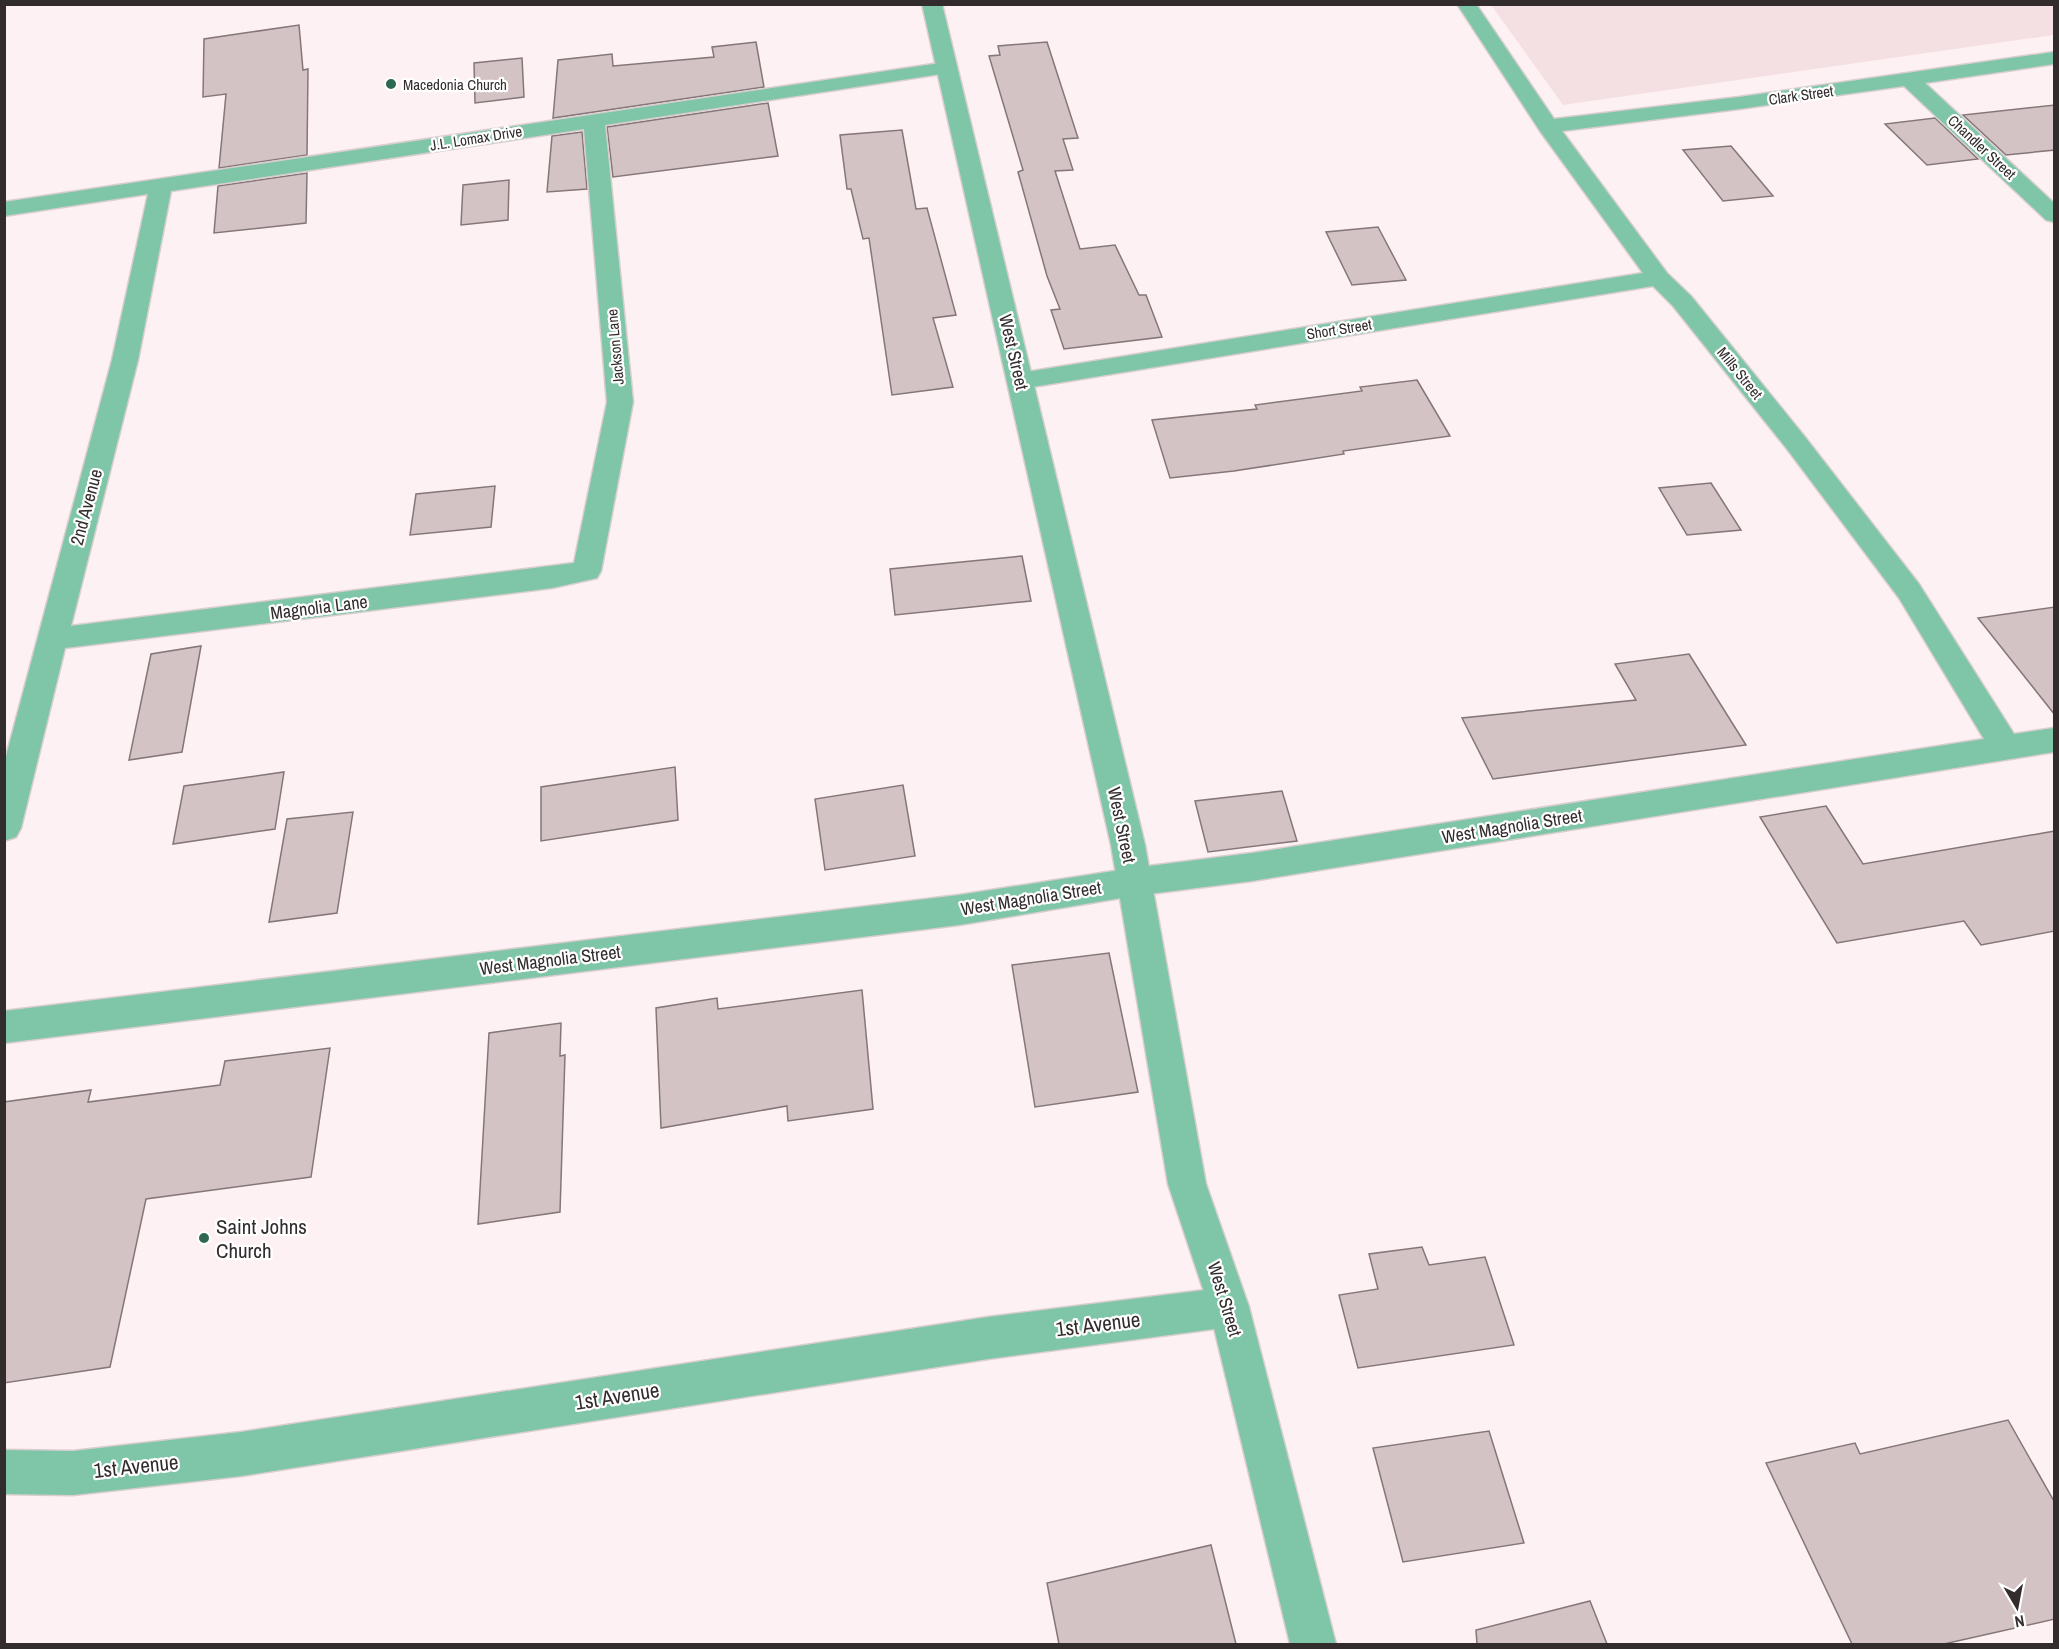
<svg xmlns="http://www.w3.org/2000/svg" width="2059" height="1649" viewBox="0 0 2059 1649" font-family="'Archivo Narrow',sans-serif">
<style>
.built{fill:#f4e0e3}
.building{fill:#d3c3c5;stroke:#857679;stroke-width:1.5}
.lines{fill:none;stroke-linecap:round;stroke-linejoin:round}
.minor-casing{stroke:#d9cecf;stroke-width:3}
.tertiary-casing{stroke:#d9cecf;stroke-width:3}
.minor{fill:#7ec6a7;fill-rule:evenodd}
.tertiary{fill:#7ec6a7;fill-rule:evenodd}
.poi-dot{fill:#2e6852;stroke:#fff;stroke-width:2}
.labels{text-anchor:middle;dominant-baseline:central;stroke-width:4.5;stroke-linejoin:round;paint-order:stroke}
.far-poi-label{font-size:15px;fill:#322c2d;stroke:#fff;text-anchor:start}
.far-street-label{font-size:15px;fill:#322c2d;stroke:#fff}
.street-label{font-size:18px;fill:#322c2d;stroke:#fff}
.near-poi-label{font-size:21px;fill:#322c2d;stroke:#fff;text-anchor:start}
.near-street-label{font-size:21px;fill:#322c2d;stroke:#fff}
</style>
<rect width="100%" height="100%" fill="#fef1f3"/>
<path class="built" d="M1491,5h563v30l-491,70z"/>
<g class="building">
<path d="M299,25l4,45 5,-1 -1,86 -88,13 7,-74 -23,3 1,-58z"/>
<path d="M756,42l8,45 -211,31 5,-58 54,-6 1,12 101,-9 -2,-10z"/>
<path d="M1047,42l31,96 -15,1 10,31 -18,1 25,78 35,-4 24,50h7l16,42 -98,12 -13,-39 9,-1 -13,-33 -29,-104 5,-2 -34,-114 11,-1 -2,-9z"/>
<path d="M522,58l2,39 -49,6 -1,-40z"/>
<path d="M768,103l10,53 -165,21 -6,-50z"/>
<path d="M2055,105v45l-49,5 -43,-40z"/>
<path d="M1935,118l43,41 -51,6 -42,-41z"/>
<path d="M902,130l14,79 11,-1 29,107 -23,3 20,69 -61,8 -23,-157 -6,1 -12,-50h-4l-7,-54z"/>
<path d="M582,132l5,57 -40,3 5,-56z"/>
<path d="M1731,146l42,50 -50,5 -40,-51z"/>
<path d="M307,173l-1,50 -92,10 4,-47z"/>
<path d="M509,180l-1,40 -47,5 2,-40z"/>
<path d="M1378,227l28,53 -54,5 -26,-53z"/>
<path d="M1417,380l33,56 -107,15 1,3 -110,17 -64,7 -18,-58 105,-11 -2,-4 107,-14 -2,-4z"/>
<path d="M1711,483l30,47 -54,5 -28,-47z"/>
<path d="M495,486l-4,41 -81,8 6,-41z"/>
<path d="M1022,556l9,45 -136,14 -5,-46z"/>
<path d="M2055,607v108l-77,-97z"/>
<path d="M201,646l-19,106 -53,8 22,-106z"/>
<path d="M1689,654l57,91 -253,34 -31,-61 174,-18 -21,-36z"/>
<path d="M675,767l3,53 -137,21v-54z"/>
<path d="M284,772l-9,57 -102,15 11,-58z"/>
<path d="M903,785l12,71 -90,14 -10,-71z"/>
<path d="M1282,791l15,50 -89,11 -13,-51z"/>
<path d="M1826,806l37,58 192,-33v100l-74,14 -17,-24 -127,22 -77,-126z"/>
<path d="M353,812l-16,101 -68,9 18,-103z"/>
<path d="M1109,953l29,139 -103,15 -23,-142z"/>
<path d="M862,990l11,119 -85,12 -1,-15 -126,22 -5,-120 61,-10 1,11z"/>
<path d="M561,1023l-1,33 5,-1 -5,157 -82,12 11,-191z"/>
<path d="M330,1048l-19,129 -165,22 -36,168 -106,16v-281l87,-12 -3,12 132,-17 5,-24z"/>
<path d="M1422,1247l7,18 56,-8 29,88 -156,23 -19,-73 39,-6 -9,-35z"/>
<path d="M2008,1420l47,83v116l-111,25h-92l-86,-181 89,-20 5,11z"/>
<path d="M1489,1431l35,112 -121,19 -30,-114z"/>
<path d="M1211,1545l25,99h-177l-12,-61z"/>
<path d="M1590,1601l17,43h-130l-1,-14z"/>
</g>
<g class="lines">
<g class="minor-casing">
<g id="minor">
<path d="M1457,4h19l78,115 185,-22 315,-45v12l-129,19 129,120v19l-8,-2 -142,-134 -165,23 -177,22 105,142 24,23 114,141 114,147 95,150 40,-6v24l-802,129 -119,15 -174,29 -955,118v-32l955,-116 174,-27 119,-15 732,-114 -85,-141 -112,-149 -114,-143 -20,-20 -633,103 -9,-2 -4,-6 4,-6 9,-2 623,-100 -103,-142z"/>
<path d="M947,62l7,2 3,4 -3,4 -349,53 28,277 -32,169 -4,7 -45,10 -487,60 -44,180 -5,9 -12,4v-77l108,-404 36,-166 -144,22v-14zM584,129l23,273 -33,161 -503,63 67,-266 33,-169z"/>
<path d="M1229,1287l14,6 6,14 -6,14 -14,6 -241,32 -747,117 -168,19 -69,-1v-44l69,1 168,-19 747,-115z"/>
</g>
</g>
<g class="tertiary-casing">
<path id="tertiary" d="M922,4h20l203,841 61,339 43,123 87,337h-46l-81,-337 -41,-123 -57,-339z"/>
</g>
<use href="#minor" class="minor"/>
<use href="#tertiary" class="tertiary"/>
</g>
<g class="poi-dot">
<circle cx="391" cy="84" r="6"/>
<circle cx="204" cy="1238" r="6"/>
</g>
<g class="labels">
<g class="far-poi-label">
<text x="403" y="84">Macedonia Church</text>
</g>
<g class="far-street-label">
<text transform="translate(1801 95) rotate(-8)">Clark Street</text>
<text transform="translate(476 138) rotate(-9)">J.L. Lomax Drive</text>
<text transform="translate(1982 147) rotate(43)">Chandler Street</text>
<text transform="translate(1339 329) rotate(-9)">Short Street</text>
<text transform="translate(615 347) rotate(-95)">Jackson Lane</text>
<text transform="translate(1740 373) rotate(51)">Mills Street</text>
</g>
<g class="street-label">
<text transform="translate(1014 352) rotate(77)">West Street</text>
<text transform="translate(86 507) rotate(-75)">2nd Avenue</text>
<text transform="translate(319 607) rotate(-7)">Magnolia Lane</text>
<text transform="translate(1122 825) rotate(78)">West Street</text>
<text transform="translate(1512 826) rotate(-9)">West Magnolia Street</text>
<text transform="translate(1031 898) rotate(-9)">West Magnolia Street</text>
<text transform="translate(550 960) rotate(-7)">West Magnolia Street</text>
<text transform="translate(1225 1299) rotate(73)">West Street</text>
</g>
<g class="near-poi-label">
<text x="216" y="1226">Saint Johns<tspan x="216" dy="24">Church</tspan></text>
</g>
<g class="near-street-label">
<text transform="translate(1098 1324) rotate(-7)">1st Avenue</text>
<text transform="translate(617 1396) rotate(-9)">1st Avenue</text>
<text transform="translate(136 1466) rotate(-6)">1st Avenue</text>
</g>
</g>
<rect width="2059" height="1649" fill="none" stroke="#322c2d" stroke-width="12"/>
<g transform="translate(2017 1607) rotate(170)" stroke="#ffffff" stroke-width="4.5" paint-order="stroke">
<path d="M0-4.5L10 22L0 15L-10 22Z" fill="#322c2d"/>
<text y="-9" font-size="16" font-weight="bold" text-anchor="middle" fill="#322c2d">N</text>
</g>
</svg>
